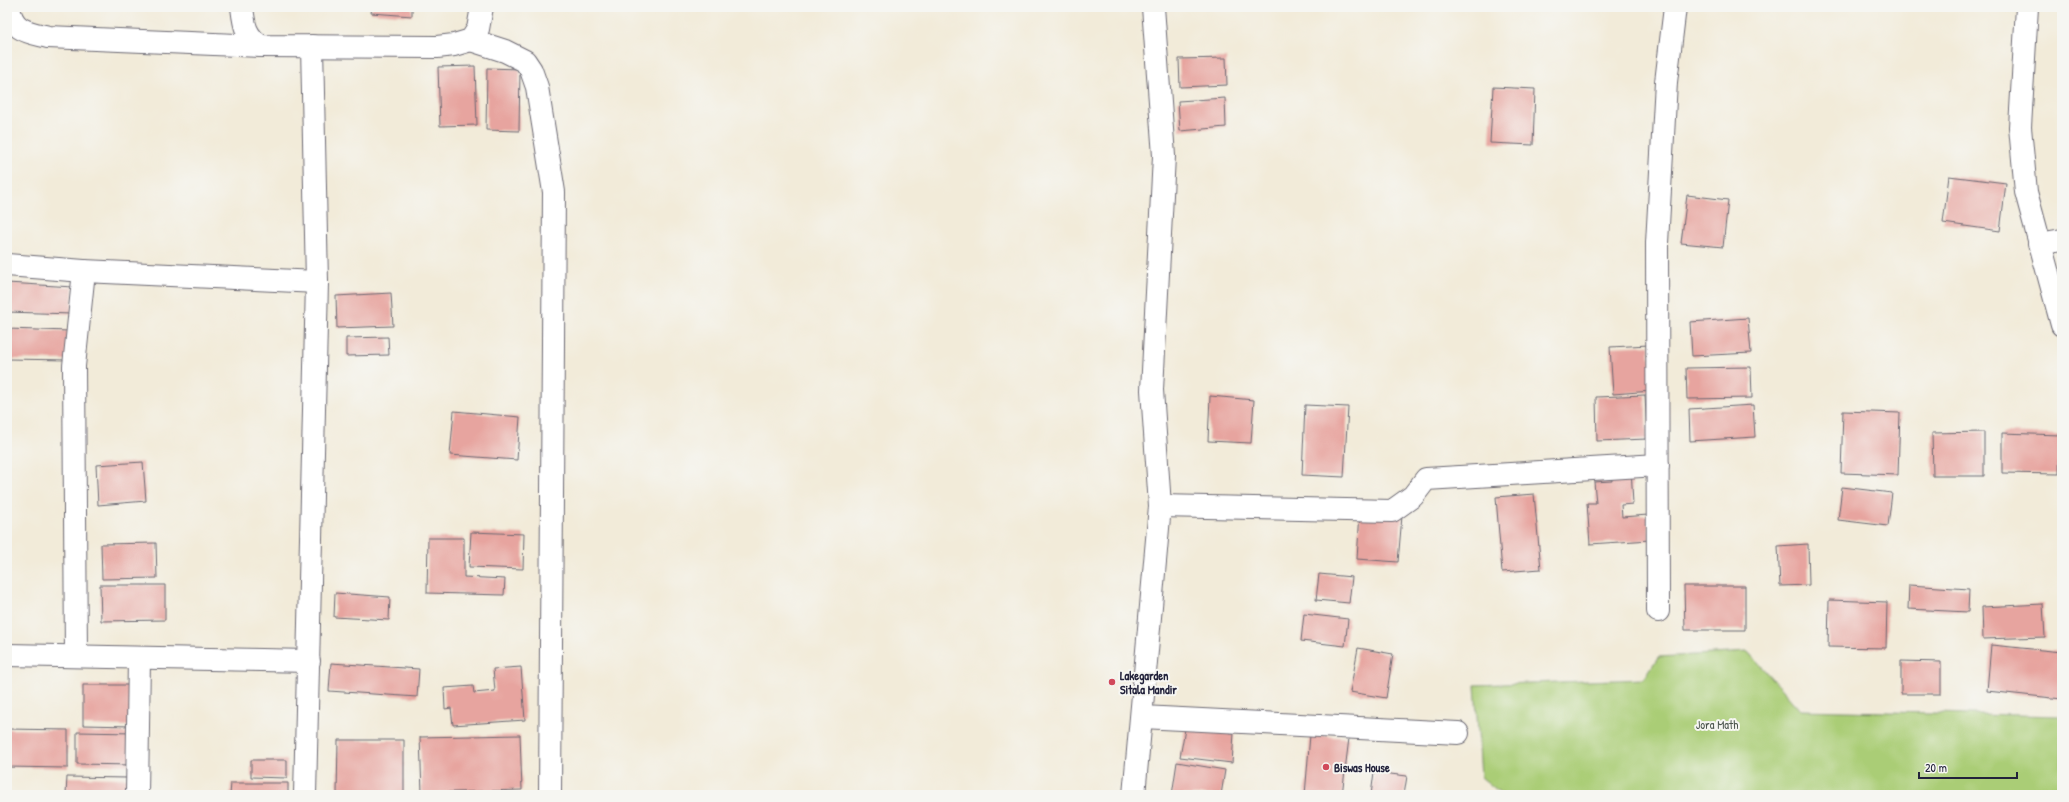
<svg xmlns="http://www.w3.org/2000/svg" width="2069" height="802" viewBox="0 0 2069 802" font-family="'Patrick Hand',sans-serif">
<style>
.green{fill:#aacd76;stroke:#667858}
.building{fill:#e7a49f}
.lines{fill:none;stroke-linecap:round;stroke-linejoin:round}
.minor-casing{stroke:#6b6872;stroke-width:24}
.minor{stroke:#fff;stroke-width:22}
.poi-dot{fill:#d1495b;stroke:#f6f6f2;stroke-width:1.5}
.labels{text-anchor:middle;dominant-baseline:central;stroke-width:4;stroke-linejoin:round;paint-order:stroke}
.poi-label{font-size:12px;font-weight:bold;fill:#22223b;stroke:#f6f6f2;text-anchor:start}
.park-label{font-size:12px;fill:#4b554d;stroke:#f6f6f2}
</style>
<rect width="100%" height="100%" fill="#f6f6f2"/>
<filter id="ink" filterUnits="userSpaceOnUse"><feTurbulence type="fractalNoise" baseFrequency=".025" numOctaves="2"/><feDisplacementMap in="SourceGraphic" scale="8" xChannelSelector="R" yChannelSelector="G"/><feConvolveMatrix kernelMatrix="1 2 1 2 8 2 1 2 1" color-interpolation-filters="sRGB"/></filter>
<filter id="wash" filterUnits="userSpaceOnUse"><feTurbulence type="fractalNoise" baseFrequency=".012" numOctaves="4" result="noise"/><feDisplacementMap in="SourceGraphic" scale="16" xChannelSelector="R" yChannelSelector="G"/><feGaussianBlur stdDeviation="0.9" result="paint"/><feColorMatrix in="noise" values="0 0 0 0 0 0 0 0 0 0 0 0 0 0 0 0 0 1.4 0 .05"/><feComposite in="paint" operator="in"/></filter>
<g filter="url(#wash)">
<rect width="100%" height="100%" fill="#f2ebd9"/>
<path class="green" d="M1748,652l52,58 262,6v79h-559l-22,-18 -6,-92 169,-6 14,-22z"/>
<g id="blocks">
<g class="building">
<path d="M372,7h40v9l-41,-3z"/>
<path d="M1226,58l1,27 -47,2 -1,-28z"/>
<path d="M475,66l2,59 -37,1 -2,-59z"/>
<path d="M487,68l33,1 -1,62 -33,-1z"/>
<path d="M1493,87l42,2 -2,56 -43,-2z"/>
<path d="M1225,98l1,29 -46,4 -2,-30z"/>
<path d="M1949,176l57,7 -6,48 -57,-8z"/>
<path d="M1687,195l41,5 -5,47 -42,-4z"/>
<path d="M7,283l66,4 -1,27 -65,-2z"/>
<path d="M391,293l2,33 -56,2 -1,-32z"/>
<path d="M1748,318l3,35 -59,3 -2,-34z"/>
<path d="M7,329l62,2 -1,29 -61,-1z"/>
<path d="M388,337l1,18 -43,1v-18z"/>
<path d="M1649,345l3,46 -39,3 -3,-47z"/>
<path d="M1751,367l1,31 -65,1 -1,-31z"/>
<path d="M1645,395l2,44 -50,2 -1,-44z"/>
<path d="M1210,396l44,4 -3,43 -43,-2z"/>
<path d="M1305,405l43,2 -4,70 -42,-2z"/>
<path d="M1753,405l2,32 -65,4 -1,-32z"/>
<path d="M454,411l66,6 -3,43 -67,-5z"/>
<path d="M1843,411l57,2 -2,62 -57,-2z"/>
<path d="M1984,432v44h-51l-1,-43z"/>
<path d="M2002,433l58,2 -1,39 -57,-1z"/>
<path d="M143,462l3,39 -48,4 -2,-40z"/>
<path d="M1631,468l2,36 -12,1 1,12 26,-2 2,25 -60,4 -3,-41h9l-2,-21 18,-1 -1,-12z"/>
<path d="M1842,487l50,6 -4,33 -50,-6z"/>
<path d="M1534,494l7,75 -39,3 -6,-75z"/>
<path d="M1360,513l42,3 -4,46 -41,-3z"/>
<path d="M471,532l53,2 -1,35 -54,-2z"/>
<path d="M428,538h36v39l41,2 -1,16 -77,-2z"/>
<path d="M156,543l1,35 -55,1 -1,-35z"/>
<path d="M1808,544l1,41 -29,1 -2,-40z"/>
<path d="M1319,574l33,3 -3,26 -33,-3z"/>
<path d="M100,585h65v35l-64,1z"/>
<path d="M1909,585l60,4 -1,23 -60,-3z"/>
<path d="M1684,586h61v44h-60z"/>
<path d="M335,593l55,4 -1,23 -55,-3z"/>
<path d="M1829,600l58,2 -1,46 -58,-1z"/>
<path d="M2043,604l2,33 -62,2 -1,-32z"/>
<path d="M1304,614l44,5 -3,27 -44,-5z"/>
<path d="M1991,645l71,7v47l-75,-8z"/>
<path d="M1358,648l35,6 -7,44 -36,-6z"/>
<path d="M1901,661l40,1v32h-40z"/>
<path d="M331,663l88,6 -2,28 -88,-6z"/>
<path d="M521,667l4,53 -72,5 -2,-17 -6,1 -1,-21 29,-2 1,7 21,-2 -2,-22z"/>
<path d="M83,685h49v41l-49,-1z"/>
<path d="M7,729l61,1v38l-61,-1z"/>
<path d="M1185,729l49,4 -2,30 -52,-6z"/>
<path d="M77,732l57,1 -1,32 -56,-1z"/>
<path d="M520,735l2,55 -100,3 -2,-56z"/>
<path d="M1310,735l39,3 -7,57h-37z"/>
<path d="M338,740h66v55h-67z"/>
<path d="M251,760h36v18l-36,-1z"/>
<path d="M1177,762l48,8 -4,25h-49z"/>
<path d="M1374,772l33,4 -3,19h-33z"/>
<path d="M67,777l61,1 -1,17h-61z"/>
<path d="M231,783h57v12h-58z"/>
</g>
</g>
</g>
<g filter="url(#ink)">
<use href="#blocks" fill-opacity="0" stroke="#6b6872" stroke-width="1"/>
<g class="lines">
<g class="minor-casing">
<g id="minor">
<path d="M9,7c3,24 19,25 39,30l213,9"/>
<path d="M242,7c2,17 3,29 19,39l176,1 17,-2 17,-5 7,-11 4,-22"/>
<path d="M2027,7l-7,120 6,65 36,133"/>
<path d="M471,40l34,11 20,10 6,9 6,17 17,105 -4,603"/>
<path d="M2039,244l23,-4"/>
<path d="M7,265l77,6"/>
<path d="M1160,506l232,5 21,-15 13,-17 232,-14"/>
<path d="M1658,611l-1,-368 9,-161 9,-75"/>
<path d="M7,655l302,6"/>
<path d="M76,656l-2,-290 10,-95 233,11"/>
<path d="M1142,717l316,16"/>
<path d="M137,795l2,-137"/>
<path d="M305,795l12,-513 -5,-236"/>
<path d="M1134,795l26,-289 -8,-116 12,-234 -11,-149"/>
</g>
</g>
<use href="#minor" class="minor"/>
</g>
</g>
<g class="poi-dot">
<circle cx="1112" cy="682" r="4"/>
<circle cx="1326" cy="767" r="4"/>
</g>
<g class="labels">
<g class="poi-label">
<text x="1120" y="675">Lakegarden<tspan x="1120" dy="14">Sitala Mandir</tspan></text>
<text x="1334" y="767">Biswas House</text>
</g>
<g class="park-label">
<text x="1717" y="724">Jora Math</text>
</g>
</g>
<rect width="2069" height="802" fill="none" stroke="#f6f6f2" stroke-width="24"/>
<path d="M1919 772v6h98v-6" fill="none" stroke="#22223b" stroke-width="2"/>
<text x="1925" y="772" font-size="12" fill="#22223b" stroke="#f6f6f2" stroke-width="3" paint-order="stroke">20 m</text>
</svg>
